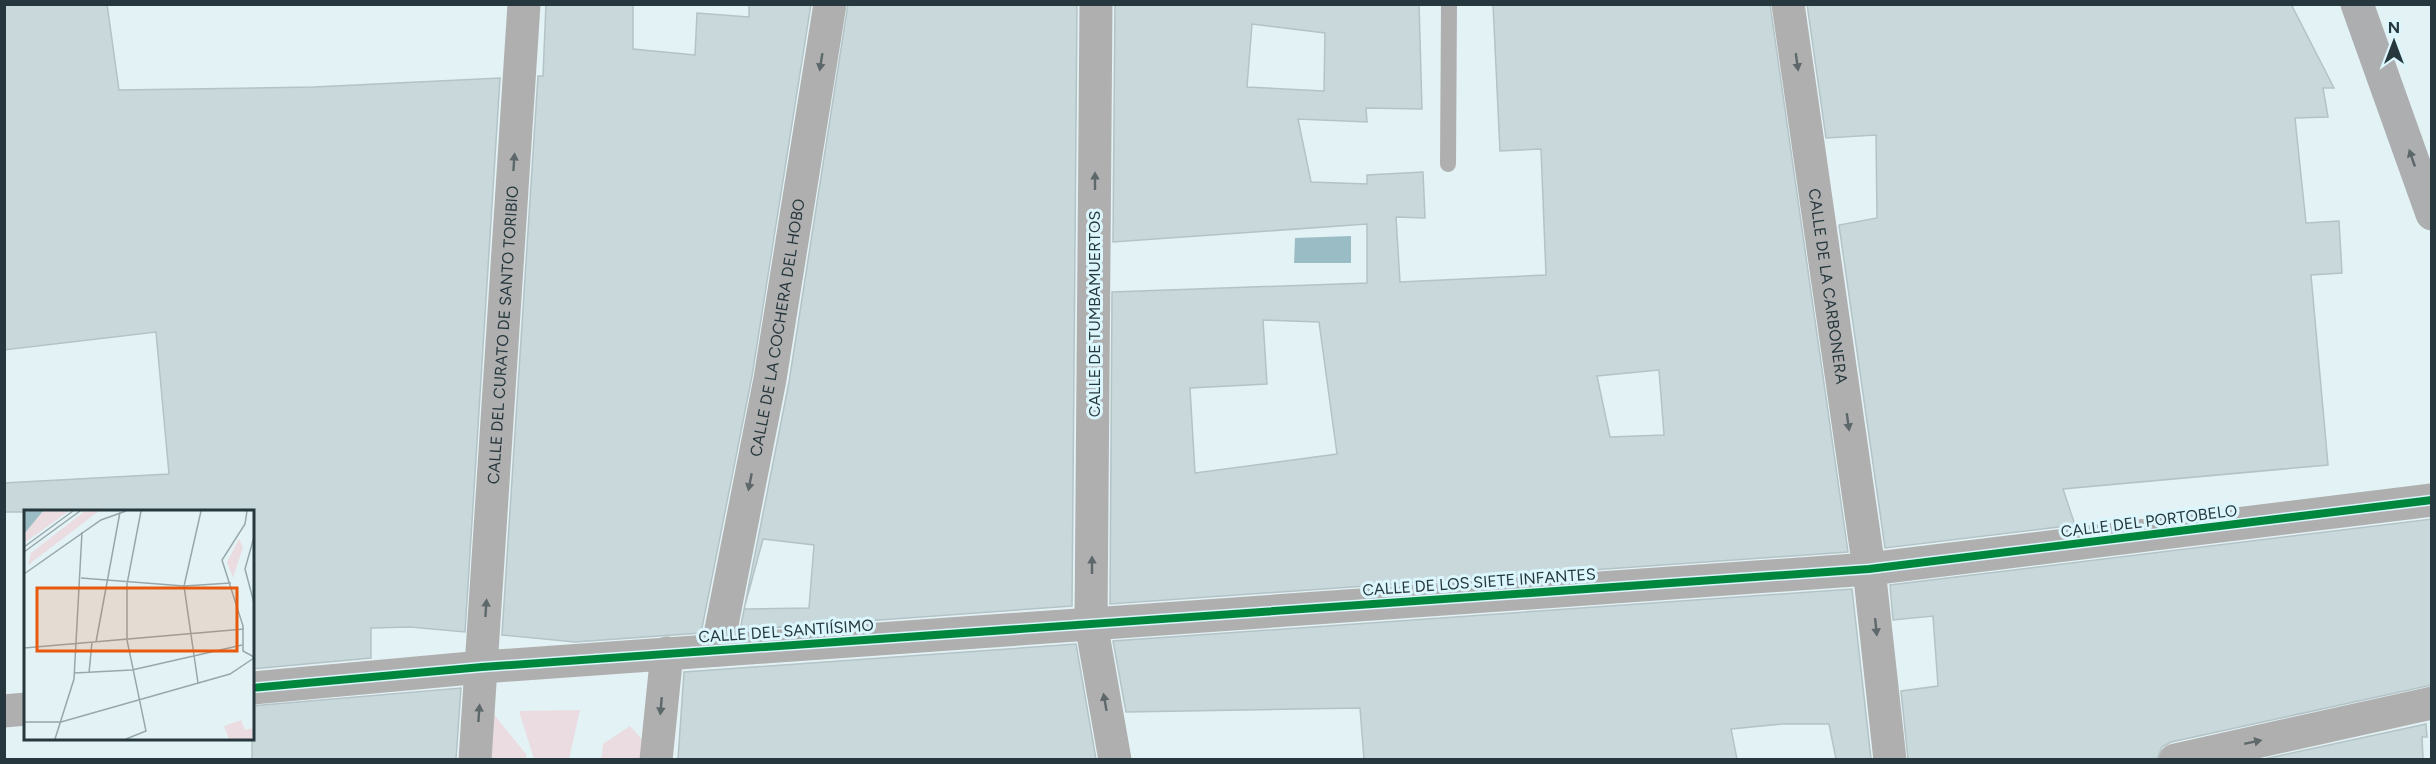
<svg xmlns="http://www.w3.org/2000/svg" width="2436" height="764" viewBox="0 0 2436 764" font-family="Figtree,sans-serif">
<style>
.green{fill:#eadce1}
.water{fill:#9abdc5}
.building{fill:#c8d8db;stroke:#b4c3c6;stroke-width:1.5;fill-rule:evenodd}
.lines{fill:none;stroke-linecap:round;stroke-linejoin:round}
.lane{stroke:#afafb0;stroke-width:16}
.street{stroke:#afafb0;stroke-width:33}
.secondary{stroke:#adaeb0;stroke-width:33}
.cycleway-casing{stroke:#dbf6fd;stroke-width:11}
.cycleway{stroke:#00873e;stroke-width:8}
.oneway{fill:#5d686b}
.oneway2{fill:#5c676b}
.labels{text-anchor:middle;dominant-baseline:central;stroke-width:6;stroke-linejoin:round;paint-order:stroke}
.street-label{font-size:16px;fill:#26383d;stroke:#dbf6fd}
.inset-road{fill:none;stroke:#97a8ab;stroke-width:1.5}
.view{fill:#e8590c;fill-opacity:0.15;stroke:#e8590c;stroke-width:3}
.inset-edge{fill:none;stroke:#26383d;stroke-width:3}
</style>
<rect width="100%" height="100%" fill="#e3f2f5"/>
<g class="green">
<path d="M580,710l-11,49h-35l-15,-48z"/>
<path d="M492,712l34,42v5l-38,1z"/>
<path d="M630,726l17,19 -2,14 -44,1 2,-16z"/>
</g>
<path class="water" d="M1351,236v27h-57l1,-25z"/>
<g class="building">
<path d="M4,4h103l12,86 195,-3 186,-9 -35,554 -55,-5 -39,1v30l-119,11v-157h-248v-29l165,-9 -13,-142 -152,18z"/>
<path d="M546,4h87v45l62,6 2,-42 52,4v-13h62l-59,372 -51,257 -126,9 -73,-7 36,-559h5z"/>
<path d="M848,4h229l-5,602 -332,24 49,-248zM763,539l51,6 -5,63 -65,1z"/>
<path d="M1115,4h304l3,105 -56,-1 1,14 -69,-3 13,63 56,2v-9l56,-3 2,46 -29,-1 4,65 146,-7 -5,-126 -41,2 -7,-147h277l78,548 -738,52 2,-312 255,-9v-59l-254,18zM1252,24l73,9 -1,58 -77,-4zM1263,320l56,2 18,132 -142,19 -5,-85 77,-4zM1659,370l5,65 -54,2 -13,-61z"/>
<path d="M1807,4h484l43,84h-11l5,29 -33,1 11,105 33,-2 3,52 -31,2 17,190 -265,24 12,36 -190,23 -46,-323 38,-7 -1,-83 -50,3z"/>
<path d="M2432,519v166l-261,57 -9,5 -5,12h-249l-7,-68 37,-5 -5,-70 -40,4 -3,-35z"/>
<path d="M1852,589l19,170h-35l-7,-35h-47l-51,5 6,30h-373l-4,-51 -234,4 -13,-71z"/>
<path d="M1076,644l20,115h-418l6,-87z"/>
<path d="M461,688l-5,71h-204v-53z"/>
<path d="M2426,724l1,13h-5l1,22h-159z"/>
</g>
<g class="lines">
<path class="lane" d="M1448,164l1,-160"/>
<g class="street">
<path d="M1096,4l-5,619 24,137"/>
<path id="s1" d="M1788,4l81,565 21,191"/>
<path id="s2" d="M717,650l53,-271 60,-375"/>
<path d="M252,688l230,-21 1387,-98 563,-69"/>
<path d="M4,711l22,-2"/>
<path id="s3" d="M475,760l49,-756"/>
<path d="M656,760l11,-107"/>
<path d="M2175,760l257,-57"/>
</g>
<path class="secondary" d="M2357,4l75,210"/>
<g class="cycleway-casing">
<path id="cycleway" d="M252,688l230,-21 1387,-98 563,-69"/>
</g>
<use href="#cycleway" class="cycleway"/>
</g>
<defs><path id="oneway-solid" d="M-6-.8H1V-3.2L6.5 0L1 3.2V.8H-6Z" transform="scale(1.5)"/></defs>
<g class="oneway">
<use href="#oneway-solid" transform="translate(821 62) rotate(99)"/>
<use href="#oneway-solid" transform="translate(1797 62) rotate(82)"/>
<use href="#oneway-solid" transform="translate(514 162) rotate(-86)"/>
<use href="#oneway-solid" transform="translate(1095 181) rotate(-90)"/>
<use href="#oneway-solid" transform="translate(1848 422) rotate(82)"/>
<use href="#oneway-solid" transform="translate(750 482) rotate(101)"/>
<use href="#oneway-solid" transform="translate(1092 565) rotate(-90)"/>
<use href="#oneway-solid" transform="translate(486 608) rotate(-86)"/>
<use href="#oneway-solid" transform="translate(1876 627) rotate(84)"/>
<use href="#oneway-solid" transform="translate(1105 702) rotate(-100)"/>
<use href="#oneway-solid" transform="translate(661 706) rotate(95)"/>
<use href="#oneway-solid" transform="translate(479 713) rotate(-86)"/>
<use href="#oneway-solid" transform="translate(2253 742) rotate(-12)"/>
</g>
<use class="oneway2" href="#oneway-solid" transform="translate(2412 158) rotate(-109)"/>
<g class="labels">
<g class="street-label">
<text stroke="none"><textPath href="#s1" startOffset="285">CALLE DE LA CARBONERA</textPath></text>
<text transform="translate(1094 314) rotate(-90)">CALLE DE TUMBAMUERTOS</text>
<text stroke="none"><textPath href="#s2" startOffset="328">CALLE DE LA COCHERA DEL HOBO</textPath></text>
<text stroke="none"><textPath href="#s3" startOffset="426">CALLE DEL CURATO DE SANTO TORIBIO</textPath></text>
<text transform="translate(2149 521) rotate(-7)">CALLE DEL PORTOBELO</text>
<text transform="translate(1479 582) rotate(-4)">CALLE DE LOS SIETE INFANTES</text>
<text transform="translate(786 631) rotate(-4)">CALLE DEL SANTIÍSIMO</text>
</g>
</g>
<g transform="translate(24 510)">
<rect width="230" height="230" fill="#e3f2f5"/>
<path d="M19,1h26l-45,32 2,-13zM61,1h14l-71,54 3,-12zM215,29l4,8 -10,31 -6,-16zM217,210l4,10 8,-2v11h-24l-5,-13z" fill="#eadce1"/>
<path d="M0,1h19l-19,23z" fill="#9abdc5"/>
<path class="inset-road" d="M223,1l-2,13 -23,36 21,66v25l11,6M230,27l-9,32 9,34M0,37l49,-36M0,42l56,-41M0,64l77,-54 25,-9M57,68l103,8 47,-3M72,132l24,-130M0,138l220,-19M50,163l58,-3 110,-25M65,163l3,-31M174,173l-14,-97 17,-75M0,212h37l169,-48 24,-16M31,229l19,-60 8,-147M102,229l20,-8 -19,-91v-56l14,-73"/>
<path class="view" d="M13,78h200v63h-200z"/>
<rect width="230" height="230" class="inset-edge"/>
</g>
<rect width="2436" height="764" fill="none" stroke="#26383d" stroke-width="12"/>
<g transform="translate(2394 42)" stroke="#dbf6fd" stroke-width="4.5" paint-order="stroke">
<path d="M0-4.5L10 22L0 15L-10 22Z" fill="#26383d"/>
<text y="-9" font-size="16" font-weight="bold" text-anchor="middle" fill="#26383d">N</text>
</g>
</svg>
